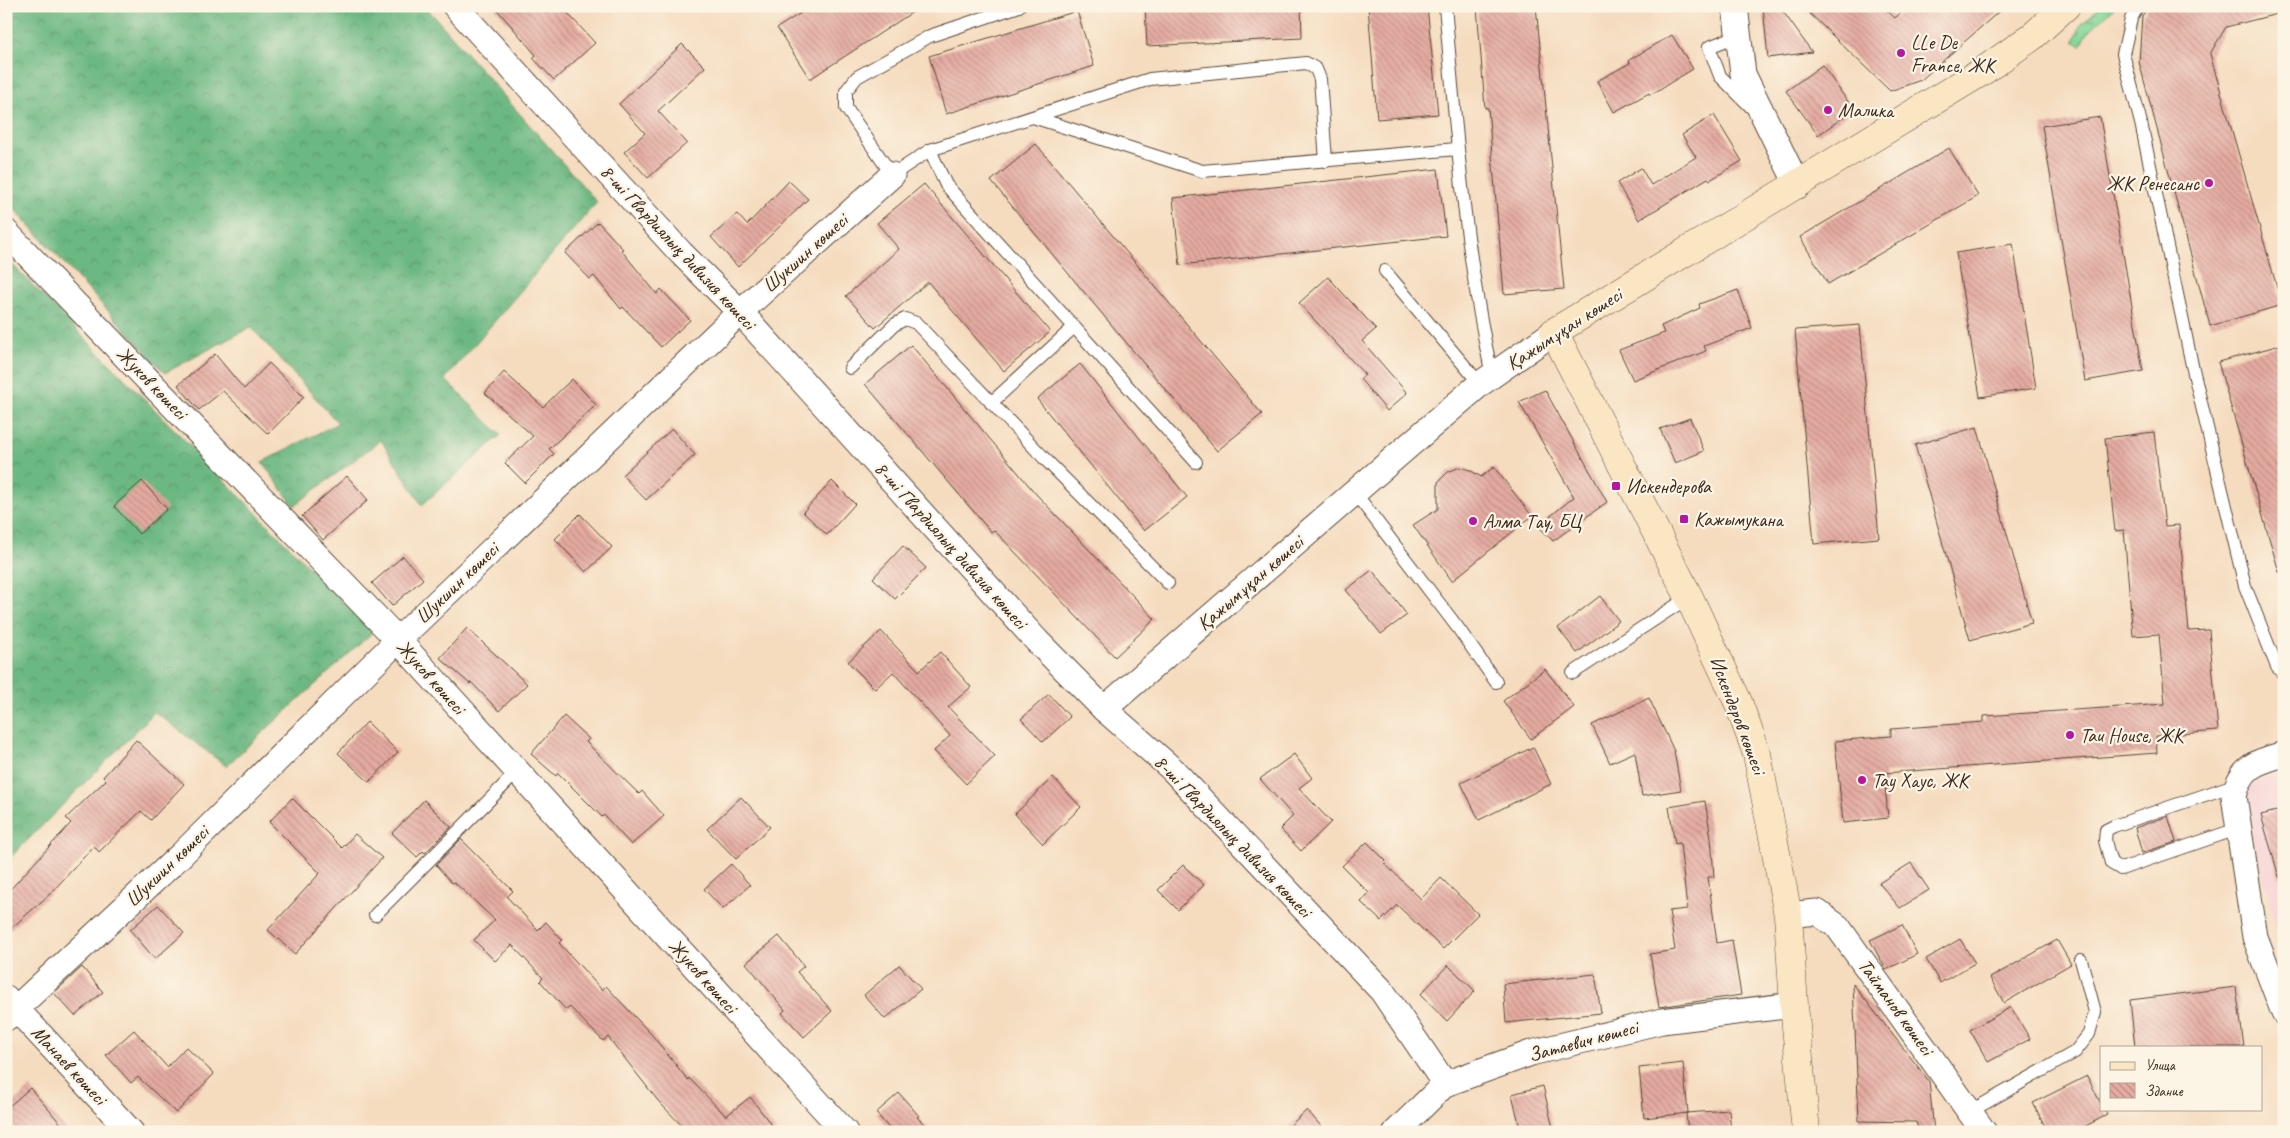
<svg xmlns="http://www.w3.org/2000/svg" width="2290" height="1138" viewBox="0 0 2290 1138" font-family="Caveat,sans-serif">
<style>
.built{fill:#f6cfd6}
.grass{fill:url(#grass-tufts);stroke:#60815c}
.forest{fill:url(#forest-crowns);stroke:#547150}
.building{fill:url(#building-back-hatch)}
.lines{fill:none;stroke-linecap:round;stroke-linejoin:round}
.lane-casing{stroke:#574536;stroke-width:14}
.street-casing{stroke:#574536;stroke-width:27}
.secondary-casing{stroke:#574536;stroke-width:29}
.lane{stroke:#fff;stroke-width:12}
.street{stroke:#fff;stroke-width:25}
.secondary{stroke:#fbe6c4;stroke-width:28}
.poi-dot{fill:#b5179e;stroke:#fcf5e5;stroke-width:2}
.labels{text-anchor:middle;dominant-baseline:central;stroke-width:4.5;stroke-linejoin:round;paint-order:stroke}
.poi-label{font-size:20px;fill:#3b2a1e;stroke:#fcf5e5;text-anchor:start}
.street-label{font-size:20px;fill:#3b2a1e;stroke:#fcf5e5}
</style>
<defs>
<pattern id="grass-tufts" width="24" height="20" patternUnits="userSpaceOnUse" patternTransform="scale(1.25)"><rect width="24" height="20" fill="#86d89a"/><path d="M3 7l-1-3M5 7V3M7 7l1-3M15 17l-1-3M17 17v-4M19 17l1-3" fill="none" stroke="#6faf7d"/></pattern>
<pattern id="forest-crowns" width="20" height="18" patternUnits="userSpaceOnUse" patternTransform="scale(1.25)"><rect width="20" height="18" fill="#6cb882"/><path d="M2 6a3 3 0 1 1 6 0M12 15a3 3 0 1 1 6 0" fill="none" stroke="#5a966a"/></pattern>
<pattern id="building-back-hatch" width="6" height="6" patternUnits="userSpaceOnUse" patternTransform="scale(1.25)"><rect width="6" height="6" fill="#e5aba1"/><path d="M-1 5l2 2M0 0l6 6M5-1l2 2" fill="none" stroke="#bb8b83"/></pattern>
</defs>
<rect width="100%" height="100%" fill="#fcf5e5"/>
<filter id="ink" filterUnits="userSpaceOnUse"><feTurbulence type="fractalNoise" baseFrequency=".02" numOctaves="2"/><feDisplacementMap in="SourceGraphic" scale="10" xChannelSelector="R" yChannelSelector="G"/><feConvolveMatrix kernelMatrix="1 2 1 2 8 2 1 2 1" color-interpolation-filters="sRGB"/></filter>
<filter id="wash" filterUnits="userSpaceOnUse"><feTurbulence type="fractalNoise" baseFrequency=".0096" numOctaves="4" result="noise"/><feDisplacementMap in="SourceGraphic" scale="20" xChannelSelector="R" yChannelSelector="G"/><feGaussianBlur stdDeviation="1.12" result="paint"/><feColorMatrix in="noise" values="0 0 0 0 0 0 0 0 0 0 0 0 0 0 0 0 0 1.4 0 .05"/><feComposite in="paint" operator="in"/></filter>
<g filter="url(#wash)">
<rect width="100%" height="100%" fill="#f5dcbf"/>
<path class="built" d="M2284,773v184l-40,-154 1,-18z"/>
<path class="grass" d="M2101,6h15l-28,26 -7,14 -7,-5 7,-16z"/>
<g class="forest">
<path d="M6,6h419l172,196 -152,177 56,56 -79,70 -41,-65 -87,66 -32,-44 76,-39 -87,-96 -86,46 -159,-173z"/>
<path d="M6,258l367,374 -147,134 -71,-54 -149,150z"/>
</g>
<g id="blocks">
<g class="building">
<path d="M494,6h67l34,37 -41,37 -21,-22 3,-3z"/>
<path d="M812,6h110l-112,73 -33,-51z"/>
<path d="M1145,6h156l1,32 -155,8z"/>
<path d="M1368,6h59l11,108 -61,5z"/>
<path d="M1477,6h59l28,283 -60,5 -16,-186h-3z"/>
<path d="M1763,6h16l33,46 -44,6z"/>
<path d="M1802,6h80l13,12 13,-12h97l-84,74 -31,11z"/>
<path d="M2149,6h131l1,7 -55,14 -16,27 72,251 -72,21 -71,-264 3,-46z"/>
<path d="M1077,11l17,55 -148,48 -17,-58z"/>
<path d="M1672,35l21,34 -43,26 -1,-2 -35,19 -17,-31 33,-18 -1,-3z"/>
<path d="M682,44l23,23 -47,44 29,32 -39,35 -24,-26 21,-19 -26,-29z"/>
<path d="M1822,65l32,45 -36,25 -32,-44z"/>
<path d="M1714,115l28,46 -32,19 -2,-2 -69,42 -22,-37 24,-15 10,17 45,-28 -14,-22z"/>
<path d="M2100,117l43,254 -58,10 -43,-255z"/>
<path d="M1036,144l226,270 -45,37 -226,-270z"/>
<path d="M1949,148l29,48 -150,88 -28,-47z"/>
<path d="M1438,169l8,67 -266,29 -7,-67z"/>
<path d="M789,181l19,18 -70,68 -27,-30 26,-23 10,11z"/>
<path d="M924,184l126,148 -46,39 -76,-89 -53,46 -29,-32 53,-47 -22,-26z"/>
<path d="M598,222l25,27 -2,1 36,44 4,-5 29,31 -29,27 -38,-40 -2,2 -27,-33 -4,3 -25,-26z"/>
<path d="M2013,244l23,144 -56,9 -24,-144z"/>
<path d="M1328,277l48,52 -14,12 45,52 -20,18 -27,-32 5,-4 -66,-72z"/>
<path d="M1738,290l14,38 -48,18 2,5 -73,29 -14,-30 45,-17 -3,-7 39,-18 -1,-4z"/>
<path d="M1860,325l19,213 -65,6 -19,-214z"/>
<path d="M2284,344v227l-5,1 -61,-210z"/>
<path d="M911,345l125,149 119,125 -40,38 -121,-127 -3,2 -126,-148z"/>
<path d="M215,354l29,35 25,-26 35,34 -36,37 -45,-43 -24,19 -21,-25z"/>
<path d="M1080,364l107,133 -43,34 -107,-132z"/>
<path d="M504,372l39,35 29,-28 24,26 -47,44 5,5 -29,29 -20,-20 28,-27 -48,-43z"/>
<path d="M1545,390l62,112 -54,39 -15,-15 36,-29 -55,-95z"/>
<path d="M1690,418l14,33 -29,12 -15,-34z"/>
<path d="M1977,427l55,196 -62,17 -55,-195z"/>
<path d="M672,429l23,26 -49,45 -24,-25z"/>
<path d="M2154,432l11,94 14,-1 10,106 20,-1 9,101 -62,5 1,17 -273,20 4,45 -45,5 -8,-82 56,-5v-7l93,-7v-6l181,-12 -6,-70 -26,2 -9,-106 -9,1 -10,-93z"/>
<path d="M1460,467l10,3 11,7 13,-10 38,49 -80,65 -39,-56 25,-16v-27l10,-10z"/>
<path d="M347,476l21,24 -45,40 -21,-24z"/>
<path d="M142,481l25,28 -28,25 -25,-28z"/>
<path d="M832,481l23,23 -28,31 -24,-23z"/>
<path d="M580,514l32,33 -26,25 -31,-33z"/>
<path d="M903,546l23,22 -31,31 -22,-21z"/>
<path d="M403,556l20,23 -31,27 -20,-23z"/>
<path d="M1372,570l35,45 -26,19 -35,-44z"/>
<path d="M1600,596l19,25 -42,32 -19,-25z"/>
<path d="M467,628l60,56 -28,27 -28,-29 -1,2 -30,-26z"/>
<path d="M881,631l38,40 21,-19 31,35 -23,20 47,49 -29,28 -32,-33 16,-15 -57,-64 -18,17 -27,-27z"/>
<path d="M1545,669l29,38 -43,32 -28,-38z"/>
<path d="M1049,694l21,23 -27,25 -22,-23z"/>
<path d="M1649,698l25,53 7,39 -39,6 -7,-44 -25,11 -18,-38z"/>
<path d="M564,716l25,23 -3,3 53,52 3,-3 22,25 -33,29 -27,-30 -2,2 -44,-44 -2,3 -25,-22z"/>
<path d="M367,722l31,30 -29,30 -31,-29z"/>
<path d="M136,740l48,44 -33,36 -10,-9 -42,41 -5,-6 -43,47 -45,40v-39l65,-71 -5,-5 40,-38 -3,-3z"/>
<path d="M1533,747l18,37 -72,36 -18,-37z"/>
<path d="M1294,754l18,24 -13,10 32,34 -30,29 -21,-22 13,-13 -33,-37z"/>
<path d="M1053,777l28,30 -38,37 -28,-30z"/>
<path d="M741,797l29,30 -34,32 -29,-30z"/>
<path d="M292,798l50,50 13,-14 27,24 -87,96 -27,-24 52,-57 -51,-51z"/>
<path d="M424,800l27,27 -26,26 -2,-2 -6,6 -25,-24z"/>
<path d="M1705,801l6,37 3,39h-6l9,66 15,-3 9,55 -82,12 -9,-53 25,-4 -6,-39 18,-2 -7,-66 -5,1 -6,-37z"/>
<path d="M2284,809v68h-5l-18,-62z"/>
<path d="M2168,816l8,26 -34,11 -7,-25z"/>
<path d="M461,839l52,52 -6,6 31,33 8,-8 16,18 -3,3 43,47 4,-4 46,49 36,45 1,-2 37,38 24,-19 27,35h-89l-29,-30 -51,-65 -5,4 -33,-34 -4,3 -26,-29 3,-3 -31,-33 -17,16 -21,-21 21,-20 -41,-38 -2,1 -16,-18z"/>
<path d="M1367,842l19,19 -2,2 37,36 20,-21 37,36 -35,35 -46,-44 -16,16 -20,-19 8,-9 -27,-27z"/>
<path d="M1911,863l18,27 -29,18 -21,-25z"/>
<path d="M731,864l19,21 -27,24 -19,-20z"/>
<path d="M1183,865l21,20 -26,25 -20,-20z"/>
<path d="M158,905l26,28 -29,26 -25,-29z"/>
<path d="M1902,925l15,29 -31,16 -16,-30z"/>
<path d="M779,936l25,30 -7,6 35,39 -28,26 -22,-24 3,-3 -39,-47z"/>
<path d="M1960,939l15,24 -35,20 -14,-24z"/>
<path d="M2057,940l14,24 -67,39 -14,-25z"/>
<path d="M899,965l22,24 -36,30 -21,-24z"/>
<path d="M1448,965l27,26 -28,30 -27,-26z"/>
<path d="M82,967l21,25 -28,24 -21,-23z"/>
<path d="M1595,974l6,39 -95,10 -3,-39z"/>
<path d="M1853,984l76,97 5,51h-15l-3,-10 -57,-1z"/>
<path d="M2236,987l8,60h-109l-5,-47z"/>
<path d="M2011,1007l19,32 -42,23 -18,-32z"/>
<path d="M134,1030l33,37 19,-20 28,27 -38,39 -38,-36 -7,6 -25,-28z"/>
<path d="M1683,1063l5,50 -44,5 -5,-50z"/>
<path d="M2087,1076l14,28v5h3l3,6 -33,17h-26l-15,-29z"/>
<path d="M1543,1086l10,42 -13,4h-19l-9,-38z"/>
<path d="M30,1088l38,44h-62v-23z"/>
<path d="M899,1093l20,23 -2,1 15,15h-40l-16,-19z"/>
<path d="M1307,1110l19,22h-43z"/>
<path d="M1729,1110l2,22h-43l-2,-19z"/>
</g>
</g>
</g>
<g filter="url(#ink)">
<use href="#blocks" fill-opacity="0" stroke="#574536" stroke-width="1"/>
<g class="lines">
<g class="lane-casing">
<g id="lane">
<path d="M1019,6l-89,30 -73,41 -11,14v17l46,67 38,-25 220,-71 156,-16 10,6 4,10 6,82"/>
<path d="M1445,6c11,124 20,248 47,369"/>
<path d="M2138,6l-7,13 -8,35 18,69 51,242 53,221 32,81 7,8"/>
<path d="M1737,36l-28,11 11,29 31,31"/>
<path d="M1033,117l169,54 255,-22"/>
<path d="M930,150l16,35 250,277"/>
<path d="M1385,271l95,113"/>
<path d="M850,368l44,-43 11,-6 11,4 128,135 124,125"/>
<path d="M991,403l83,-76"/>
<path d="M1355,493l103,135 38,54"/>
<path d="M1573,673l116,-76"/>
<path d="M2237,784l-123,42 -8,4 -1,11 6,22 10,6 116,-40"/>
<path d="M375,915l142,-143"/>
<path d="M1971,1111l104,-59 14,-18 6,-22 -14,-52"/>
</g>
</g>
<g class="street-casing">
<g id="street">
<path d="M455,6l226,247 59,59 297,329 67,68 68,60 210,222 63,93"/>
<path d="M1735,6l8,68 55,112"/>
<path d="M6,232l392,408 447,492"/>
<path d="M1104,709l376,-325 74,-52"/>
<path d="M2284,754c-29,9 -42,11 -50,42l21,141 29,76"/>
<path d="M1788,915l29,-3 21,15 146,205"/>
<path d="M6,998l125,134"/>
<path d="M6,1018l175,-163 217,-215 342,-328 152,-137"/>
<path d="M1396,1132l49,-48 86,-31 131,-32 132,-16"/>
</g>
</g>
<g class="secondary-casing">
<path id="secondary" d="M1806,1132l-12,-127 -6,-90 -31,-161 -19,-52 -49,-105 -135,-265 429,-261 50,-35 33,-30"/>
</g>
<use href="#lane" class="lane"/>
<use href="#street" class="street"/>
<use href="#secondary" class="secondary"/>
</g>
</g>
<g class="poi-dot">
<circle cx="1901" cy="53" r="5"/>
<circle cx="1828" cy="110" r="5"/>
<circle cx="2209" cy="183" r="5"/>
<rect x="1611" y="481" width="10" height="10" rx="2.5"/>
<rect x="1679" y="514" width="10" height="10" rx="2.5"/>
<circle cx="1473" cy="521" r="5"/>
<circle cx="2070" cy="735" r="5"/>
<circle cx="1862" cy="780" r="5"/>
</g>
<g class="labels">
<g class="poi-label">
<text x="1911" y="42">LLe De<tspan x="1911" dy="23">France, ЖК</tspan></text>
<text x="1838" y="110">Малика</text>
<text x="2199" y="183" text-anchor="end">ЖК Ренесанс</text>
<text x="1626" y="486">Искендерова</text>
<text x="1694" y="519">Кажымукана</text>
<text x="1483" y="521">Алма Тау, БЦ</text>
<text x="2080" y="735">Tau House, ЖК</text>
<text x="1872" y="780">Тау Хаус, ЖК</text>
</g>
<g class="street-label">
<text transform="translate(678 247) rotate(47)">8-ші Гвардиялық дивизия көшесі</text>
<text transform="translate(805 253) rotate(-42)">Шукшин көшесі</text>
<text transform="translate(1564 329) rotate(-33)">Қажымұқан көшесі</text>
<text transform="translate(152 383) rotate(46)">Жуков көшесі</text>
<text transform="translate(951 545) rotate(48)">8-ші Гвардиялық дивизия көшесі</text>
<text transform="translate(457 583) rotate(-44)">Шукшин көшесі</text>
<text transform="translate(1250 583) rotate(-41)">Қажымұқан көшесі</text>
<text transform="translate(431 677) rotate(48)">Жуков көшесі</text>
<text transform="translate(1738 715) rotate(69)">Искендеров көшесі</text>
<text transform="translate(1233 836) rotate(46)">8-ші Гвардиялық дивизия көшесі</text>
<text transform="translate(167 866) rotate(-44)">Шукшин көшесі</text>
<text transform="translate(703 976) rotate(48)">Жуков көшесі</text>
<text transform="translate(1896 1007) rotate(54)">Тайманов көшесі</text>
<text transform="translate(1583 1041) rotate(-15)">Затаевич көшесі</text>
<text transform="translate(69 1065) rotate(47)">Манаев көшесі</text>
</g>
</g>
<rect width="2290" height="1138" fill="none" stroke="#fcf5e5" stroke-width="25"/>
<rect x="2100" y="1046" width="162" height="65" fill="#fcf5e5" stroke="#afa495"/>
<rect x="2110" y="1062" width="25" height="8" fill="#fbe6c4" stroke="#afa495"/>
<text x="2145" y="1070" font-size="15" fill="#3b2a1e">Улица</text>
<rect x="2110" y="1083" width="25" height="15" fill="url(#building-back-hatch)" stroke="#afa495"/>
<text x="2145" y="1096" font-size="15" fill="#3b2a1e">Здание</text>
</svg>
